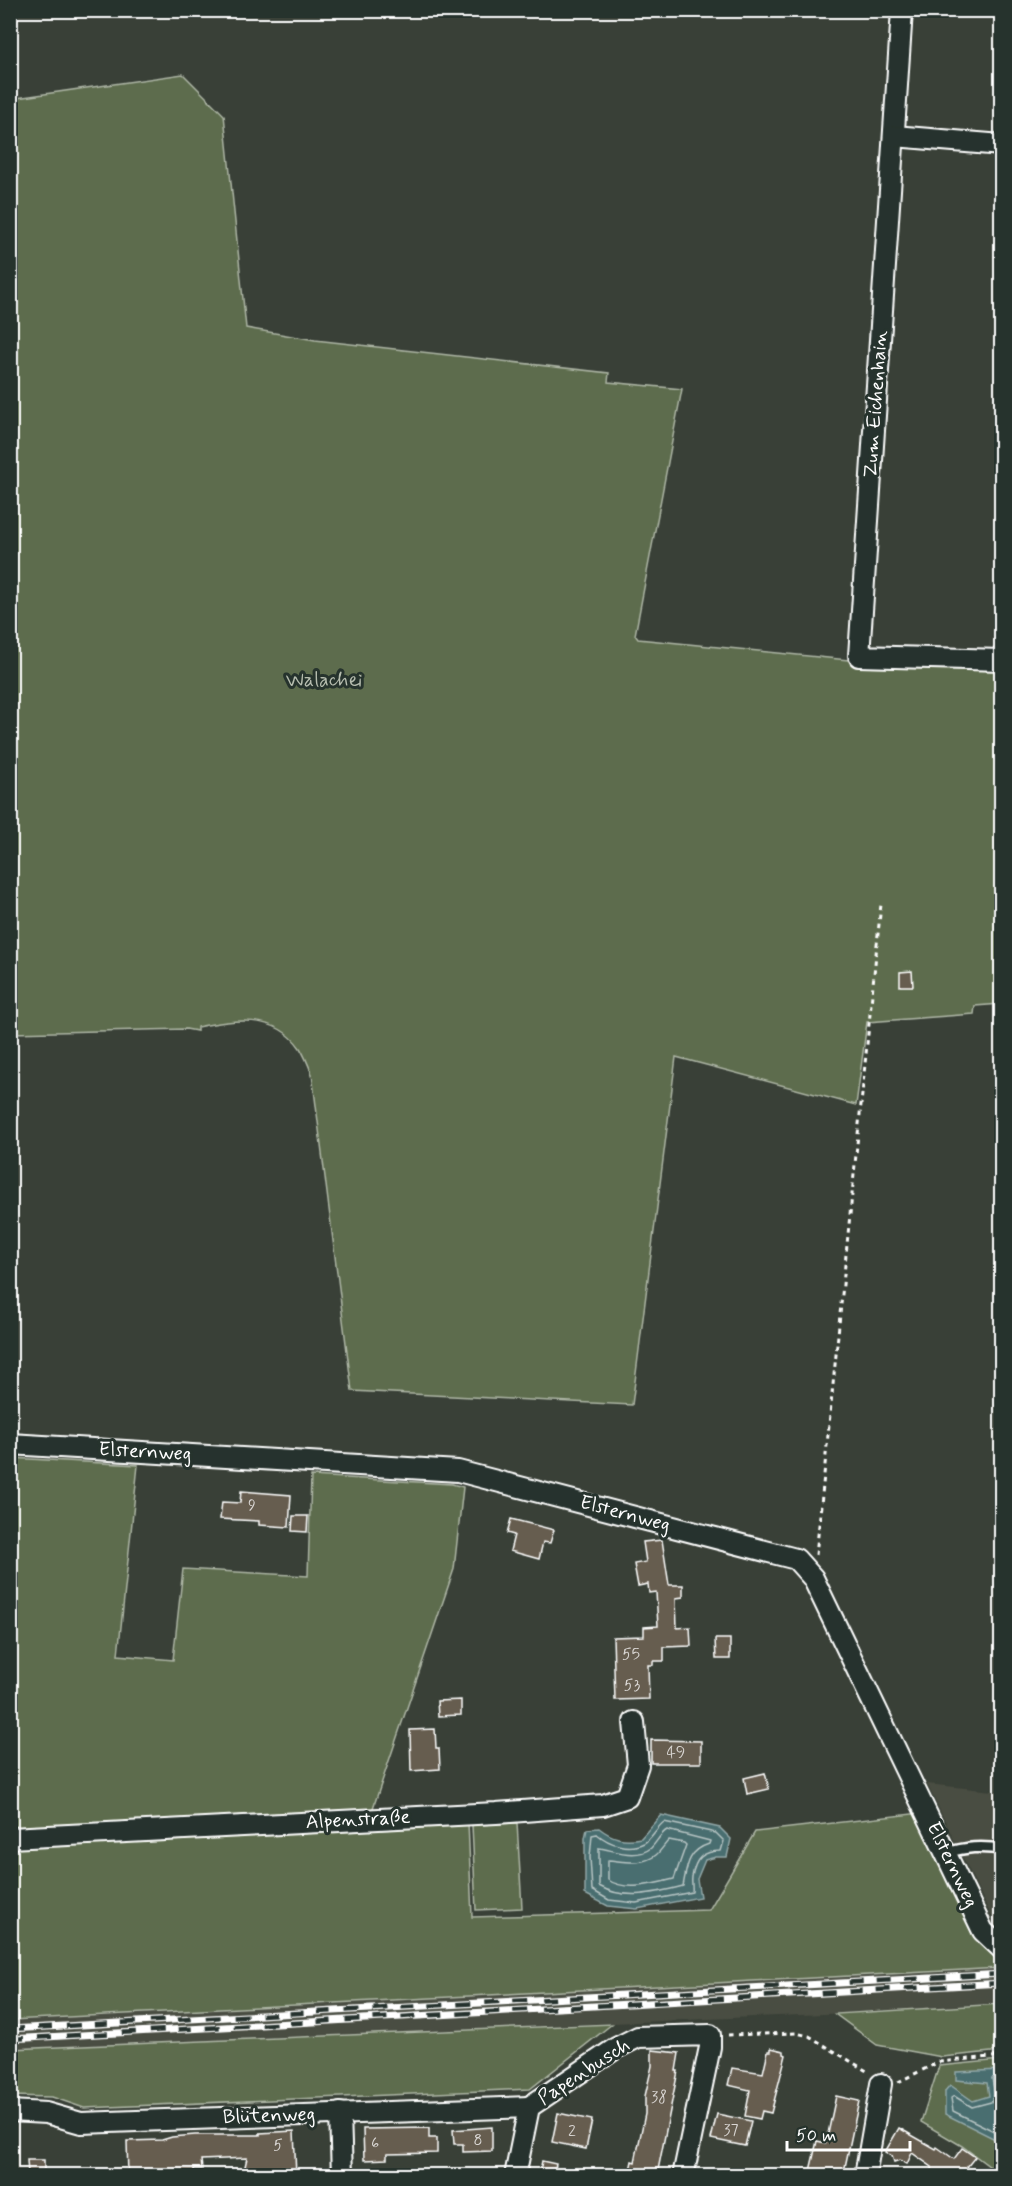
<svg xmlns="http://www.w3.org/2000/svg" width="1012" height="2186" viewBox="0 0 1012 2186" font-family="Mynerve,sans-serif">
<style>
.built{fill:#4a4d42}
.green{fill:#5d6c4d;stroke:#aeb6a6;stroke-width:1.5}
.water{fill:#4a6e6f;stroke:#92a8a9;stroke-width:1.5}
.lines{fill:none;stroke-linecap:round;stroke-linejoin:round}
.shore{stroke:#b7c5c5;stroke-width:1.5}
.building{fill:#665d4f;stroke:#fff;stroke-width:1.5}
.lane-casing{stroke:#fff;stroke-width:14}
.street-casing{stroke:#fff;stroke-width:24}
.path{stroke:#fff;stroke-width:3;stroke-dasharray:4.5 4.5;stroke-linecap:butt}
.lane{stroke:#26332d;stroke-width:9}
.street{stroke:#26332d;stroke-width:20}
.rail-casing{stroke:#fff;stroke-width:7}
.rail{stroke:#26332d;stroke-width:4.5;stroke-dasharray:14;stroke-linecap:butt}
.labels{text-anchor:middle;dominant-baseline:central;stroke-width:6;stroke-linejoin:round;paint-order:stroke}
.number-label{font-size:16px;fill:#d9d6d3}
.street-label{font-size:20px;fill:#fff;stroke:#26332d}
.park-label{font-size:20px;fill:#b6bdaf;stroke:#26332d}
</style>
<rect width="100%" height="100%" fill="#394037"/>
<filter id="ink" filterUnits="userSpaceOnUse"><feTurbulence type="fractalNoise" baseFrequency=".0167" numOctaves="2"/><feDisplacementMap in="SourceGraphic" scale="12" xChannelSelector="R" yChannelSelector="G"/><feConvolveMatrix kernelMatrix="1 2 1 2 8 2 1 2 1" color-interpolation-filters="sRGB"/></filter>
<g filter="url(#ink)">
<g class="built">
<path d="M927,1784l74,8v143l-1,-1z"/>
<path d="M1001,1968v36l-155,9 -835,36v-29z"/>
</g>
<g class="green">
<path d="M183,74l41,41 22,213 69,12 294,33 -1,9 74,7 -47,246 3,4 251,25 112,4v336l-26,2 -1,8 -107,8 -11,83 -180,-48 -44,348 -280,-14 -40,-317c-3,-8 -7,-18 -12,-26 -25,-36 -67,-28 -103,-21v4l-11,-2 -175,4 -1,-934z"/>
<path d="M11,1458l127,7 -20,190 55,5 10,-91 125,7 3,-100 141,8 11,3 -9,82 -82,242 -361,20z"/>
<path d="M921,1813l80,142v13l-990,52v-173l457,-24 4,94 237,-7 46,-78z"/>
<path d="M517,1823l5,85 -46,2 -4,-85z"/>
<path d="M1001,2004v47l-59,6 -65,-12 -42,-31z"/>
<path d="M612,2024l-82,65 -446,19 -32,-11 -41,-1v-47z"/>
<path d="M1001,2060v115l-39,-29 -41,-24 18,-56z"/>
</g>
<g class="water">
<path d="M661,1815l59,13 11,11 -4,18h-11l-11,3 -8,19 3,18 -63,12 -29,-3 -23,-12v-56l2,-9 12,-1c14,11 25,13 42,10z"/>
<path d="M1001,2070h1l-1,72 -56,-28v-23l5,-6 23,16 16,-5 -2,-13 -31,-3v-8z"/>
</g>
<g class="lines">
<g class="shore">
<path d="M664,1822l52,11 8,8 -3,10c-18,0 -26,7 -29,26 -1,5 1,11 0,15l-56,11 -27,-3 -17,-10 -2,-33 2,-22 5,-1c12,10 31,17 47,9 7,-4 13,-16 20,-21z"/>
<path d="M667,1830l43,11 -1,3c-22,7 -22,23 -26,42 -27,7 -59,15 -84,0v-38c15,2 37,12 52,0 6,-6 9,-14 16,-18z"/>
<path d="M669,1840l15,3 2,2 -12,34c-20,5 -48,13 -66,1v-20c16,1 34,6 48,-5 5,-4 8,-10 13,-15z"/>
<path d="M1002,2076l-10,2 3,17 -4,7 -19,5 -18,-11 -3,2 2,13 49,24"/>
</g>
</g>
<g class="building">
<path d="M912,971l1,15h-13v-14z"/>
<path d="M241,1491l50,4 -2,32 -30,-2v-4l-39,-2 2,-17 18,1z"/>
<path d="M293,1516h15l-1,16 -15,-1z"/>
<path d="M511,1519l43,11 -4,13 -7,-1 -4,17 -29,-8 4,-16 -7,-2z"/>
<path d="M662,1540l7,45h14v12l-7,1 1,30 13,-1 1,19 -27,1v14h-11v4h-5l1,34 -34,1 -2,-63 31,-1v-9l14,-1 -2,-34 -7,1 -1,-9 -10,2 -4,-22 12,-2 -3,-20z"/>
<path d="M715,1639h15v20h-14z"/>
<path d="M461,1700v15l-23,1 -1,-15z"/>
<path d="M435,1729l1,19h3l1,21 -29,2 -1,-41z"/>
<path d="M651,1740l50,1v22h-50z"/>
<path d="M765,1773l4,16 -22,5 -3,-16z"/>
<path d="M771,2048l13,3v3l2,1 -15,58 -9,-2 -2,8 -15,-3 5,-26 -22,-5 4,-17 31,5 5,-22h3z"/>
<path d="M652,2050l27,3 -3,18h2l-21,104h-28l3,-14 3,1 10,-48v-18l7,-30z"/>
<path d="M836,2096l23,5 -14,66 -4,3 -1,5h-17l-2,-2 -11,-2 7,-30 9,2z"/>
<path d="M558,2113l34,7 -6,29 -34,-7z"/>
<path d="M717,2114l34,7 -6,25 -34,-7z"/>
<path d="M492,2127v24l-29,1v-8h-9l-1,-14z"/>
<path d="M429,2128v10h8v15l-50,1v5l-23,1 -1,-31z"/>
<path d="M899,2128l37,21 1,-2 17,12 8,-11 13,9 -8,10 10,8h-44l-1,-8 -20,-14 -5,11 -7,-4 -6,2 -2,-6 -7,-4z"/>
<path d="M294,2131l2,44h-53l4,-17 -46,2 1,9h-8v2l-39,2v2h-27l-1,-34 35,-1 10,-3 23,-2h65v-2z"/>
<path d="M27,2160h17v14h-16z"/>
<path d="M542,2161l14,3 -2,11h-15z"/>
</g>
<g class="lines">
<g class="lane-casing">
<path id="lane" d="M946,1853c20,-6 35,-7 56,-4"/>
</g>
<g class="street-casing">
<g id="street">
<path d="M902,10l-43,646 143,4"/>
<path d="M894,136l108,9"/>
<path d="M10,1444l448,27 338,88 17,19 170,353 19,18"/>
<path d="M10,1838l486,-25 107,-8 24,-8 11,-32 -4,-43"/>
<path d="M10,2111l36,2 35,10 448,-16"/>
<path d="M340,2113l2,63"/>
<path d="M515,2176l14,-69 87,-59 22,-11 72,-2v12l-27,129"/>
<path d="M865,2176l16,-92"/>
</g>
</g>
<g class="path">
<path d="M816,1555l65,-651"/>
<path d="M728,2035l68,-2 13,3 61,37"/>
<path d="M898,2082l41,-20 63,-6"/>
</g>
<use href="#lane" class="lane"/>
<use href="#street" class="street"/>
<g class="rail-casing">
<g id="rail">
<path d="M10,2029l992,-55"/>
<path d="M10,2039l992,-56"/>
</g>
</g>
<use href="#rail" class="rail"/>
</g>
</g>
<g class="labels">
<g class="number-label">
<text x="252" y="1505">9</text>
<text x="631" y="1654">55</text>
<text x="632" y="1685">53</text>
<text x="676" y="1752">49</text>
<text x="659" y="2097">38</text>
<text x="731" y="2130">37</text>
<text x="572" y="2131">2</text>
<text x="478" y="2140">8</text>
<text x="375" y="2143">6</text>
<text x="278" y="2145">5</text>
</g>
<g class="street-label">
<text transform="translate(876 404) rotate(-86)">Zum Eichenhain</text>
<text transform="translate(145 1452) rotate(3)">Elsternweg</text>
<text transform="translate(625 1514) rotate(15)">Elsternweg</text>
<text transform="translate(358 1820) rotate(-3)">Alpenstraße</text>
<text transform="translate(952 1865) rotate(64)">Elsternweg</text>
<text transform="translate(584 2072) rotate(-33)">Papenbusch</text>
<text transform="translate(269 2116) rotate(-2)">Blütenweg</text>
</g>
<g class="park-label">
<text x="324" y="680">Walachei</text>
</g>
</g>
<rect width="1012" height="2186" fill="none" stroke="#26332d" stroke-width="36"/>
<rect x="18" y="18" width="976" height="2150" fill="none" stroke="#fff" stroke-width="2" filter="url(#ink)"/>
<path d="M787 2141v9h123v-9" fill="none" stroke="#ffffff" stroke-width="3"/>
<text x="796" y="2141" font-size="18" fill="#ffffff" stroke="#26332d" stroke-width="4.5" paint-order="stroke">50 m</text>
</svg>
